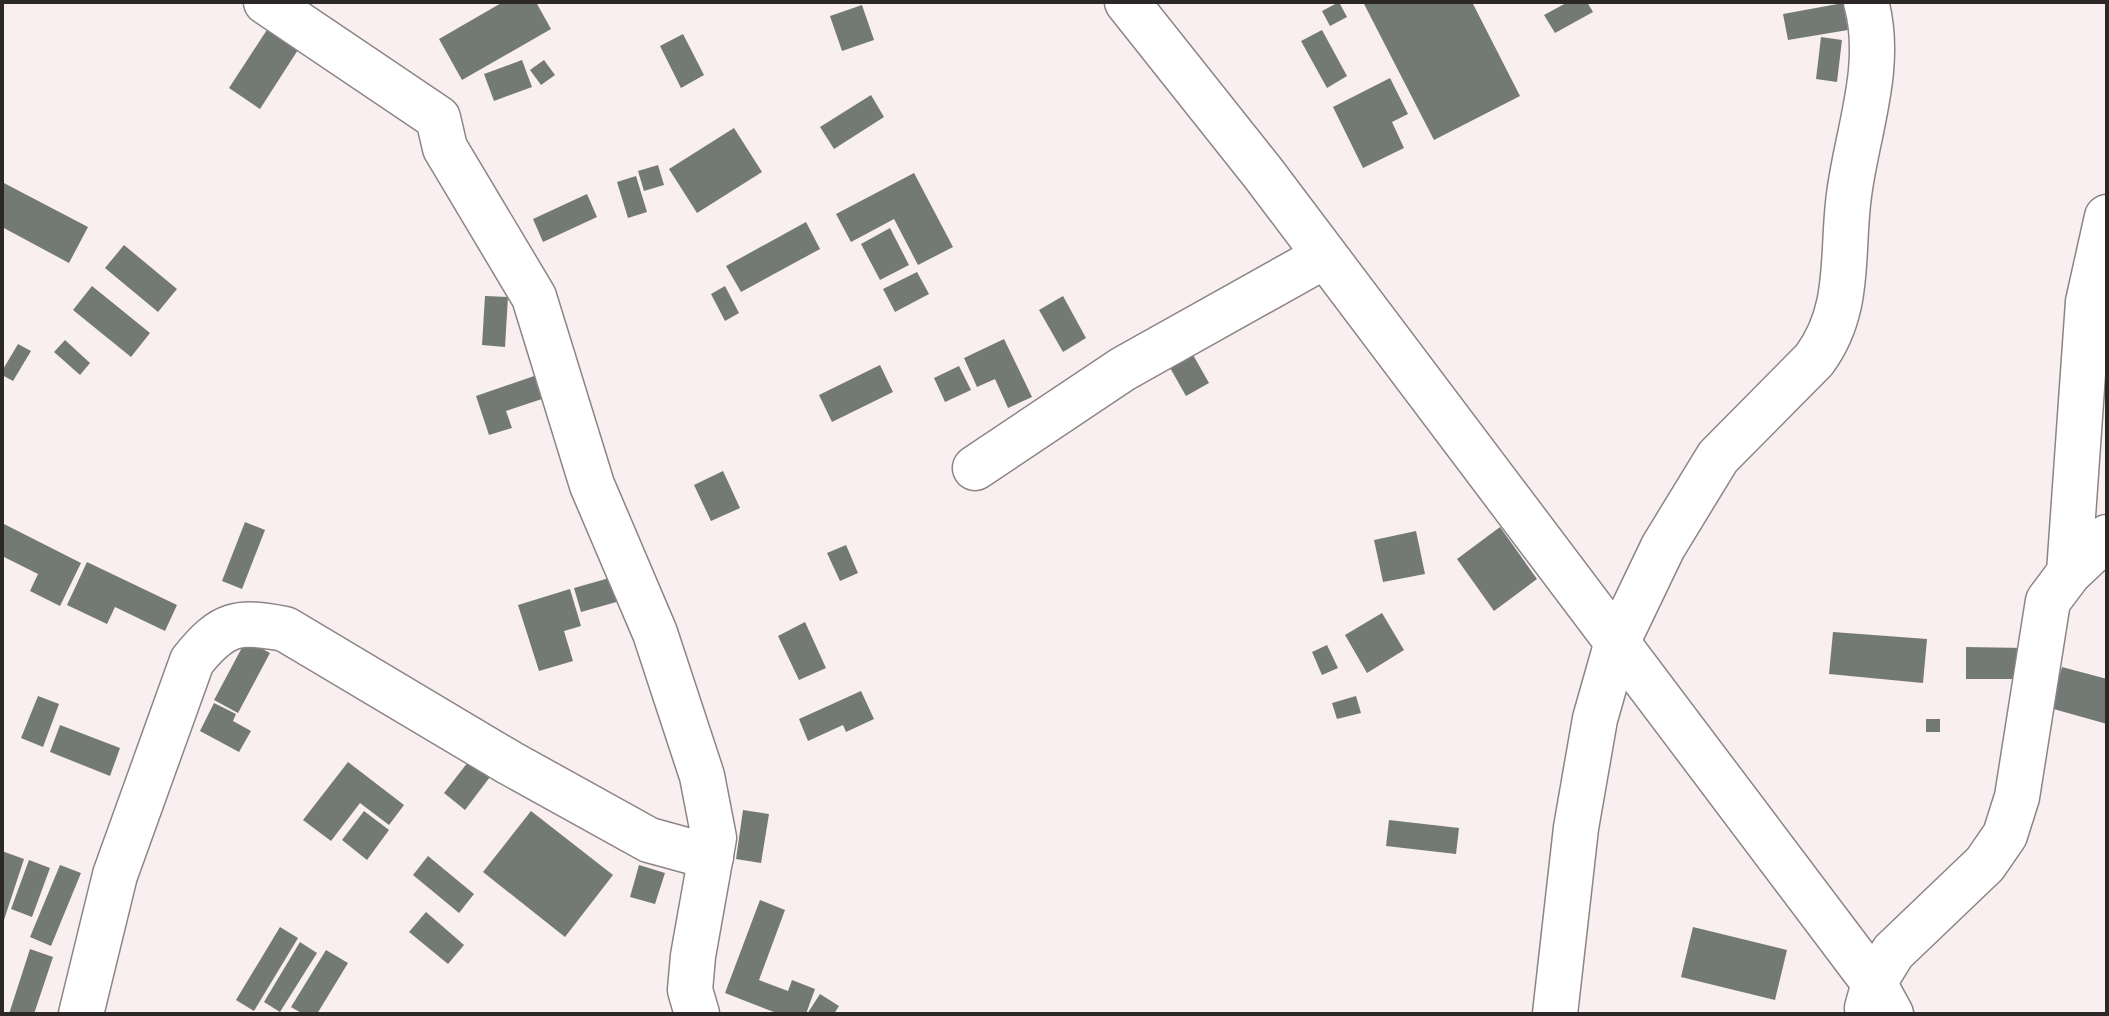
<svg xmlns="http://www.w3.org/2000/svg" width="2109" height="1016" viewBox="0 0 2109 1016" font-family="'Golos Text',sans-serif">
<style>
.building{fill:#737a75}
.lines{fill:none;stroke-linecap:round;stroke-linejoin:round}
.minor-casing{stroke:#8d8484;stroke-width:47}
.minor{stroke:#fff;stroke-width:44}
</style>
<rect width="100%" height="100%" fill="#f9eff0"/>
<g class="building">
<path d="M503,2h33l15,27 -89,51 -23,-41z"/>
<path d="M1339,2l8,15 -17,9 -8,-15z"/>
<path d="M1363,2h109l48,94 -86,44z"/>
<path d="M1568,2h19l6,10 -38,21 -11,-18z"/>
<path d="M1843,3l5,27 -60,10 -5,-26z"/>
<path d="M862,5l12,35 -32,11 -12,-35z"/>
<path d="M274,19l31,20 -45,70 -31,-21z"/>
<path d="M1322,30l25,46 -20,12 -26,-47z"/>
<path d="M683,34l21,41 -23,13 -21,-42z"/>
<path d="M1821,37l21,3 -5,42 -21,-3z"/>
<path d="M522,60l10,27 -38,14 -10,-27z"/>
<path d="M544,60l11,15 -14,10 -11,-15z"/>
<path d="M1390,78l18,36 -16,8 12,26 -41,20 -30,-61z"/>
<path d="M871,95l13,22 -50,32 -14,-22z"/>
<path d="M734,128l28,44 -65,41 -28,-44z"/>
<path d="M658,165l6,20 -20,6 -6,-20z"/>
<path d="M914,173l39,74 -35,18 -24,-46 -43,23 -15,-28z"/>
<path d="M636,176l11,36 -19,6 -11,-36z"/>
<path d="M2,182l86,45 -19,36 -67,-36z"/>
<path d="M587,194l10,23 -54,25 -10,-23z"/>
<path d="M806,222l14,27 -79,43 -15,-26z"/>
<path d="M890,228l19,37 -29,15 -19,-36z"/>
<path d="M124,245l53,44 -19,23 -53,-44z"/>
<path d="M917,272l12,22 -34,18 -12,-23z"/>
<path d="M92,286l58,47 -19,24 -58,-47z"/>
<path d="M725,286l14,27 -14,8 -14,-27z"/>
<path d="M485,296l23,1 -3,50 -23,-2z"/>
<path d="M1063,296l23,42 -23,14 -24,-42z"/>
<path d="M1004,339l28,58 -24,11 -13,-29 -18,8 -13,-29z"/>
<path d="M1184,339l25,44 -23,13 -25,-44z"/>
<path d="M65,340l25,23 -10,12 -26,-23z"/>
<path d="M18,344l13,7 -18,30 -11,-6v-4z"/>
<path d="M880,365l13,27 -61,30 -13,-27z"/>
<path d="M959,366l12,24 -26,12 -11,-24z"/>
<path d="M543,373l8,23 -45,15 6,17 -23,7 -13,-39z"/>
<path d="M723,471l17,37 -29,13 -17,-36z"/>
<path d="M245,522l20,8 -23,59 -20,-8z"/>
<path d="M4,524l77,39 -21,43 -30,-15 8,-17 -36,-18z"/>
<path d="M1500,527l37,52 -43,32 -37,-52z"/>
<path d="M1416,531l9,43 -42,8 -9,-42z"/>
<path d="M846,545l12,28 -18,8 -13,-28z"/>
<path d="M87,562l90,43 -12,26 -50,-24 -8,17 -40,-19z"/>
<path d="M620,575l7,24 -46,13 -7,-24z"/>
<path d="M570,589l11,37 -17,5 9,30 -34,10 -21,-66z"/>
<path d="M1382,613l22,37 -37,23 -22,-38z"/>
<path d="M805,622l21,46 -27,12 -21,-44z"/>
<path d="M1833,632l94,7 -4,44 -94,-9z"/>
<path d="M246,640l24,13 -32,60 -24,-13z"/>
<path d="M1327,645l11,23 -16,7 -10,-23z"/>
<path d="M1966,647l59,1 -1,31h-58z"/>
<path d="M2062,667l45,12v45l-57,-16z"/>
<path d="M861,691l13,28 -28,13 -3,-7 -35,16 -9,-22z"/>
<path d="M38,696l21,8 -16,43 -22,-9z"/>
<path d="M1356,696l5,17 -24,6 -5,-16z"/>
<path d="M214,703l22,11 -3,7 18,10 -12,21 -39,-21z"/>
<rect x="1926" y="719" width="14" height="13"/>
<path d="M60,725l60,23 -10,28 -60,-24z"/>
<path d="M475,753l21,16 -31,41 -21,-17z"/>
<path d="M348,762l56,43 -15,20 -29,-22 -29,38 -28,-21z"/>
<path d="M743,810l26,4 -8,49 -25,-4z"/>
<path d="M364,811l25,19 -22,30 -25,-20z"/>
<path d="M531,811l82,64 -48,62 -82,-65z"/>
<path d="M1389,820l70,8 -3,26 -70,-8z"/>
<path d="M2,851l22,8 -21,64h-1z"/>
<path d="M428,856l46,38 -15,19 -46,-38z"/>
<path d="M29,860l21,8 -18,49 -21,-8z"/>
<path d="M60,865l21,8 -30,73 -21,-9z"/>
<path d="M639,865l26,8 -10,31 -25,-7z"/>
<path d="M760,900l25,10 -26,70 29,11 4,-11 23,9 -9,25h-27l-54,-21z"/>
<path d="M426,912l38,33 -16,19 -39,-32z"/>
<path d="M280,927l18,11 -44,73 -18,-11z"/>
<path d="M1693,927l94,23 -12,50 -94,-23z"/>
<path d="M300,942l17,11 -37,59 -16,-10z"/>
<path d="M30,949l23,8 -19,57h-25z"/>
<path d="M326,950l22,13 -31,51h-14l-12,-7z"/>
<path d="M820,994l19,12 -5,8h-27z"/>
</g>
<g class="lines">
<g class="minor-casing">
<g id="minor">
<path d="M266,2l172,116 7,30 89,149 58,188 63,148 47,143 12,62 -21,118 -3,34 7,24"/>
<path d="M1127,2l136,171 611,810 17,31"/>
<path d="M975,468l148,-99 202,-113"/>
<path d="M2069,573l19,-271 19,-85"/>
<path d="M1867,1008l7,-25 19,-31 92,-88 20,-29 12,-38 31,-196 21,-28 38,-36"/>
<path d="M81,1014l34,-139 77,-214c31,-39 46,-41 93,-32l225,134 139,77 62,17"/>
<path d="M1555,1014l21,-186 19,-109 21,-74 47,-98 55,-90 96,-97c38,-51 27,-106 35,-165 8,-63 35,-129 17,-193"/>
</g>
</g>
<use href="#minor" class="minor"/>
</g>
<rect width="2109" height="1016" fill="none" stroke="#2c2828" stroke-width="8"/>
</svg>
